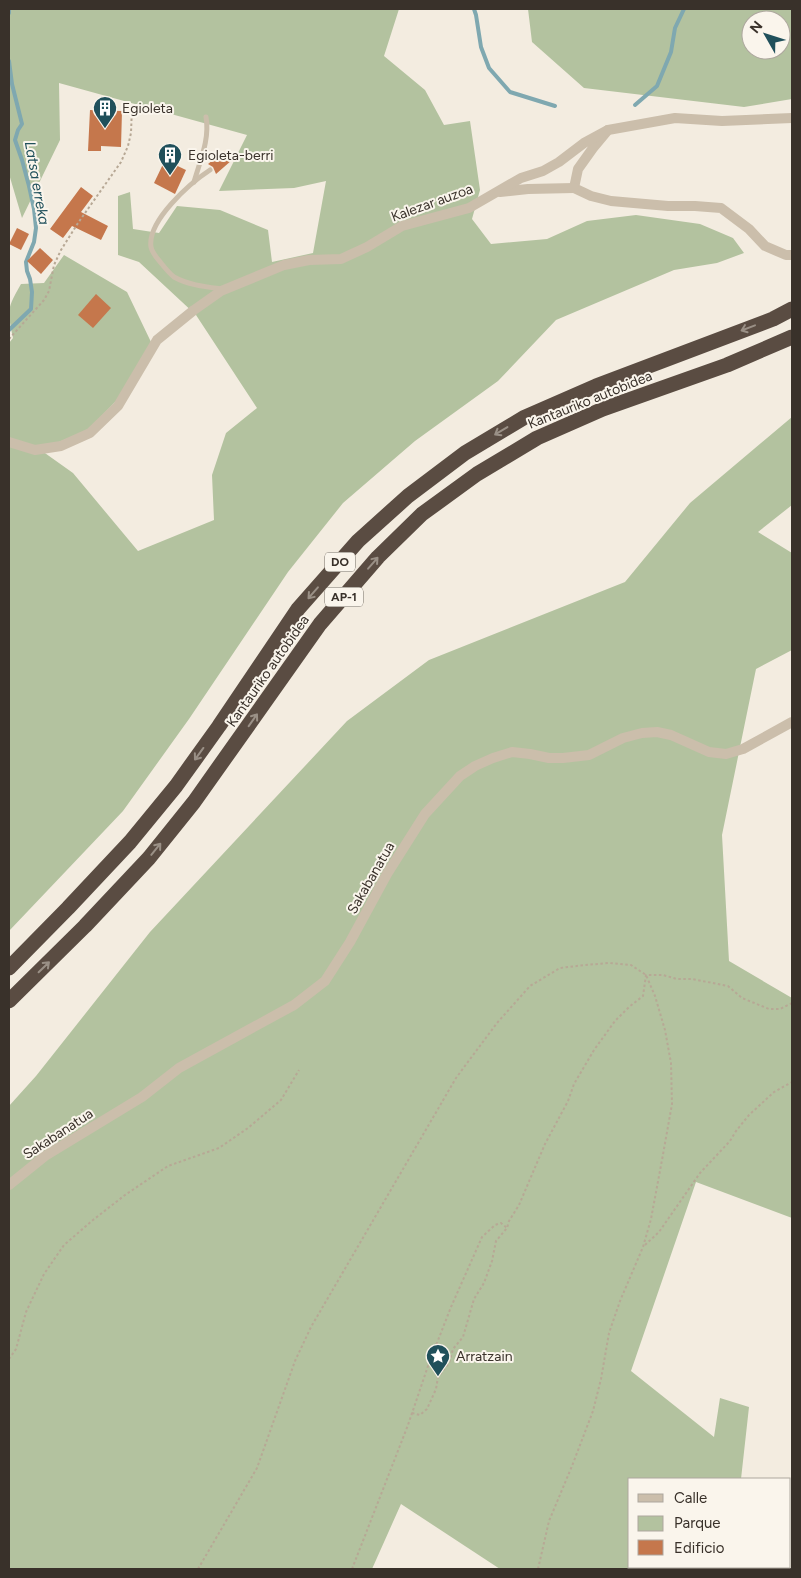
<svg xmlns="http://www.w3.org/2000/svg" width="801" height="1578" viewBox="0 0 801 1578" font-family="Figtree,sans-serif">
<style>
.green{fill:#b3c29f;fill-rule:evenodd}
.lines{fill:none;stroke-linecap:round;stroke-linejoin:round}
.stream{stroke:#7fa8b0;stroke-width:4}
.building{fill:#c5774c}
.path{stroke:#b7a895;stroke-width:2;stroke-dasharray:2.5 2.5;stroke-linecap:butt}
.service{stroke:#cbbeab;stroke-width:5}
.minor{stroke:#cbbeab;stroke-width:10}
.motorway{stroke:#5a4c42;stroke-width:15}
.oneway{stroke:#9a9086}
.labels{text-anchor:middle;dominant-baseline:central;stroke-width:4;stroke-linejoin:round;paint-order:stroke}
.shield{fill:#faf5ec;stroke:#736c64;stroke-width:1}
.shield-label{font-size:12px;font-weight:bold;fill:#39312a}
.poi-label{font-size:14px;fill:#39312a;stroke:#faf5ec;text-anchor:start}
.street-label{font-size:14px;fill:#39312a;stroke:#faf5ec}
.water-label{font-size:15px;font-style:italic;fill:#20505b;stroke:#faf5ec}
</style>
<rect width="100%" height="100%" fill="#f3ece0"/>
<g class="green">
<path d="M9,9h390l-15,47 41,34 19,35 26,-4 10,69 -8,29 19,25 56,-5 40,-18 49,-6 64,9 33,14 11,15 -27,10 -43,7 -118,50 -58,61 -83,60 -72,62 -55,69 -99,147 -66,92 -114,120v-588l4,-5c-6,-29 -6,-29 8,-54l23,-1 20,-28 63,37 24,50 -33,57 -30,31 -29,12 -24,4 38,27 65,78 76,-31 -2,-45 14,-42 31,-25 -61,-93 -57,-53 -21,-7v-59l12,-4 3,37 26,4 18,-27 43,4 48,20 4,32 41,-9 13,-72 -32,7 -75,3 28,-56 -188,-52 1,57 -38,78 -13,-44z"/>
<path d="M528,9h264v90l-48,8 -160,-19 -52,-46zM751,20h30v30h-30z"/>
<path d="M792,417v88l-34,27 34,21v97l-36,19 -34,166 7,126 63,37v220l-96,-36 -65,189 83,66 6,-39 29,9 -8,72h-111v88h101l-1,2h-230l-99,-65 -29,65h-363v-463l27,-30 114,-144 197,-211 82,-61 196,-78 65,-79z"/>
</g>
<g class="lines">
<g class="stream">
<path d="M474,9l2,6 5,32 8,21 21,24 45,14"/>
<path d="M9,13v-4"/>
<path d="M9,61l3,23 10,40 -4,6 -3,10 7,20 7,26 5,23 2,19 -2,14 -8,20 1,9 3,8 2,13 -1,17 -22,21"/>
<path d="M635,105l22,-19 14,-34 4,-24 9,-19"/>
</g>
</g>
<g class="building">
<path d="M90,110l32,1 -1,36 -20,-1v5h-13z"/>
<path d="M224,151l8,9 -16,14 -3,-7 -5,-3z"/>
<path d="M165,160l21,10 -11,24 -21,-11z"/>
<path d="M81,187l12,9 -12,16 27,14 -7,14 -29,-14 -9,12 -13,-9z"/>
<path d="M17,228l12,6 -8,16 -12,-6z"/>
<path d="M40,248l13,12 -12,14 -14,-13z"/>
<path d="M96,294l15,14 -18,20 -15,-13z"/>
</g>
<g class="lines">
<g class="path">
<path d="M9,339l35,-39 5,-9 5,-26 7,-15 17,-27 43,-61 7,-16 3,-13 1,-26"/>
<path d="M645,1245l14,-13 41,-59 30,-32 6,-10 13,-16 25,-23 18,-10"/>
<path d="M9,1359l7,-10 10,-37 18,-38 20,-29 29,-25 32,-25 43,-29 51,-18 29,-20 33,-28 18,-30"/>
<path d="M412,1413l8,2 7,-6 9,-20 2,-12 11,-14 4,-14 10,-12 11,-38 10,-16 8,-22 4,-20 11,-13 2,-7 10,-16 26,-61 23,-43 6,-17 20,-34 21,-29 14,-14 14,-11 3,-21h17l14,4h15l36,7 14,12 27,11h11l12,-6"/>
<path d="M198,1569l59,-101 38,-107 16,-34 145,-249 41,-55 33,-37 30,-18 25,-3 24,-2 22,2 15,10 9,21 10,34 6,33 1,41 -10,56 -11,59 -8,28 -23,54 -11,32 -8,46 -8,32 -21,55 -23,55 -11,48"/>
<path d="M352,1569l56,-144 20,-59 23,-59 31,-70 13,-12 6,-2 6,5"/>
</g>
<g class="service">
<path d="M210,170c-20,13 -63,51 -59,77 1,6 6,11 10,16 4,5 8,10 13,14 14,8 33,10 48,12"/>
<path d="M194,182c6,-21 16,-43 12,-65"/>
</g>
<g class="minor">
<path d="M792,118l-70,3 -47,-3 -67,12 -15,18 -15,21 -4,19 17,8 20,5 57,5h27l26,2 28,21 16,17 21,9h6"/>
<path d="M500,192l28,-3 46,-1"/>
<path d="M9,442l26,8 26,-4 29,-13 28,-27 39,-66 37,-30 27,-19 63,-26 25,-5 32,-1 26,-12 35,-21 67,-18 52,-30 22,-7 16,-9 25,-19 24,-13"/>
<path d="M9,1185l36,-29 97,-59 37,-29 115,-63 31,-24 25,-39 37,-68 38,-60 35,-38 15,-10 18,-8 19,-6 18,2 19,4h14l26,-3 34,-17 19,-5 15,-1 14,3 38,17 17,2 17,-5 49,-27"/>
</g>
<g class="motorway">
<path d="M9,968l59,-60 62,-66 46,-56 43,-60 79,-117 60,-68 50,-45 57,-43 60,-36 71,-31 177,-67 19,-10"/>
<path d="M9,1001l76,-75 64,-68 45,-56 126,-178 58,-67 44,-43 55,-40 60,-36 66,-29 124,-44 65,-28"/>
</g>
</g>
<defs><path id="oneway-shaft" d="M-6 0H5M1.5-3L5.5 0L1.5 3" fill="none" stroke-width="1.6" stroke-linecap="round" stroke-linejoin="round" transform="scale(1.25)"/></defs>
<g class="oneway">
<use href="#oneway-shaft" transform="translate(748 328) rotate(159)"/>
<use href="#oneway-shaft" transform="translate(501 431) rotate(149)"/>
<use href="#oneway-shaft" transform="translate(373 563) rotate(-49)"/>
<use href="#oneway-shaft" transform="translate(313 593) rotate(131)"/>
<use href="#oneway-shaft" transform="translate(253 720) rotate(-55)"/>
<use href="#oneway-shaft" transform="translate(199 754) rotate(126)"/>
<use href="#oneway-shaft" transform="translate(156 849) rotate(-51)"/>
<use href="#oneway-shaft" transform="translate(44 967) rotate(-44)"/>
</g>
<defs>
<g id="building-pin" transform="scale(1.25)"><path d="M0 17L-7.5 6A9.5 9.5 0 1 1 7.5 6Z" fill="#20505b" stroke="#faf5ec"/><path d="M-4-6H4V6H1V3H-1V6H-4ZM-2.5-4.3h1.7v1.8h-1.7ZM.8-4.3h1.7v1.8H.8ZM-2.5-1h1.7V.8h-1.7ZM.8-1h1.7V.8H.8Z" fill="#fff"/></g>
<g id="sight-pin" transform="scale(1.25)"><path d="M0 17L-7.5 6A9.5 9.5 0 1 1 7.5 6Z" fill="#20505b" stroke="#faf5ec"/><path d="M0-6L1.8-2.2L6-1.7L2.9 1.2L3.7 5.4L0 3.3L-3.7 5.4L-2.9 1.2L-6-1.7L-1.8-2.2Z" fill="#fff"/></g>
</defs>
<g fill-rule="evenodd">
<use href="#building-pin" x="105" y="108"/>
<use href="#building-pin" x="170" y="155"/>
<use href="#sight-pin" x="438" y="1356"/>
</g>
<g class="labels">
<g class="shield">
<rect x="325" y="552.5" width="30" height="19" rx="4"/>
<rect x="325" y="587.5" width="38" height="19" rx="4"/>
</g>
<g class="shield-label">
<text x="340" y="562">DO</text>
<text x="344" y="597">AP-1</text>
</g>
<g class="poi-label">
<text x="122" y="108">Egioleta</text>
<text x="188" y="155">Egioleta-berri</text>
<text x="456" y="1356">Arratzain</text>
</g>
<g class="street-label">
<text transform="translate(432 203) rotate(-20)">Kalezar auzoa</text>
<text transform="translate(590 400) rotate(-22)">Kantauriko autobidea</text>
<text transform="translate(268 671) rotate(-55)">Kantauriko autobidea</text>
<text transform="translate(371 878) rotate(-60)">Sakabanatua</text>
<text transform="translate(58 1134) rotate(-33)">Sakabanatua</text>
</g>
<g class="water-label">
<text transform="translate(37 183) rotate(80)">Latsa erreka</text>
</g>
</g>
<rect width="801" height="1578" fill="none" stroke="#39312a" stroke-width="20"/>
<rect x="628" y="1478" width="162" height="90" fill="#faf5ec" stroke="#ada79e"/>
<rect x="638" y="1494" width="25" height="8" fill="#cbbeab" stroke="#ada79e"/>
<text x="674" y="1503" font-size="15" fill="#39312a">Calle</text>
<rect x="638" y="1516" width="25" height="15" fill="#b3c29f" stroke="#ada79e"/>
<text x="674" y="1528" font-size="15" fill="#39312a">Parque</text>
<rect x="638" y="1540" width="25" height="15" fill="#c5774c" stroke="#ada79e"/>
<text x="674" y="1553" font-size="15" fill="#39312a">Edificio</text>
<g transform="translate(766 35) rotate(309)"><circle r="24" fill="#faf5ec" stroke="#ada79e"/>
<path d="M0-4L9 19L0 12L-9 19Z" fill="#20505b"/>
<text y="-8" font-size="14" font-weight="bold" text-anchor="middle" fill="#39312a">N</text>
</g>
</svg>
